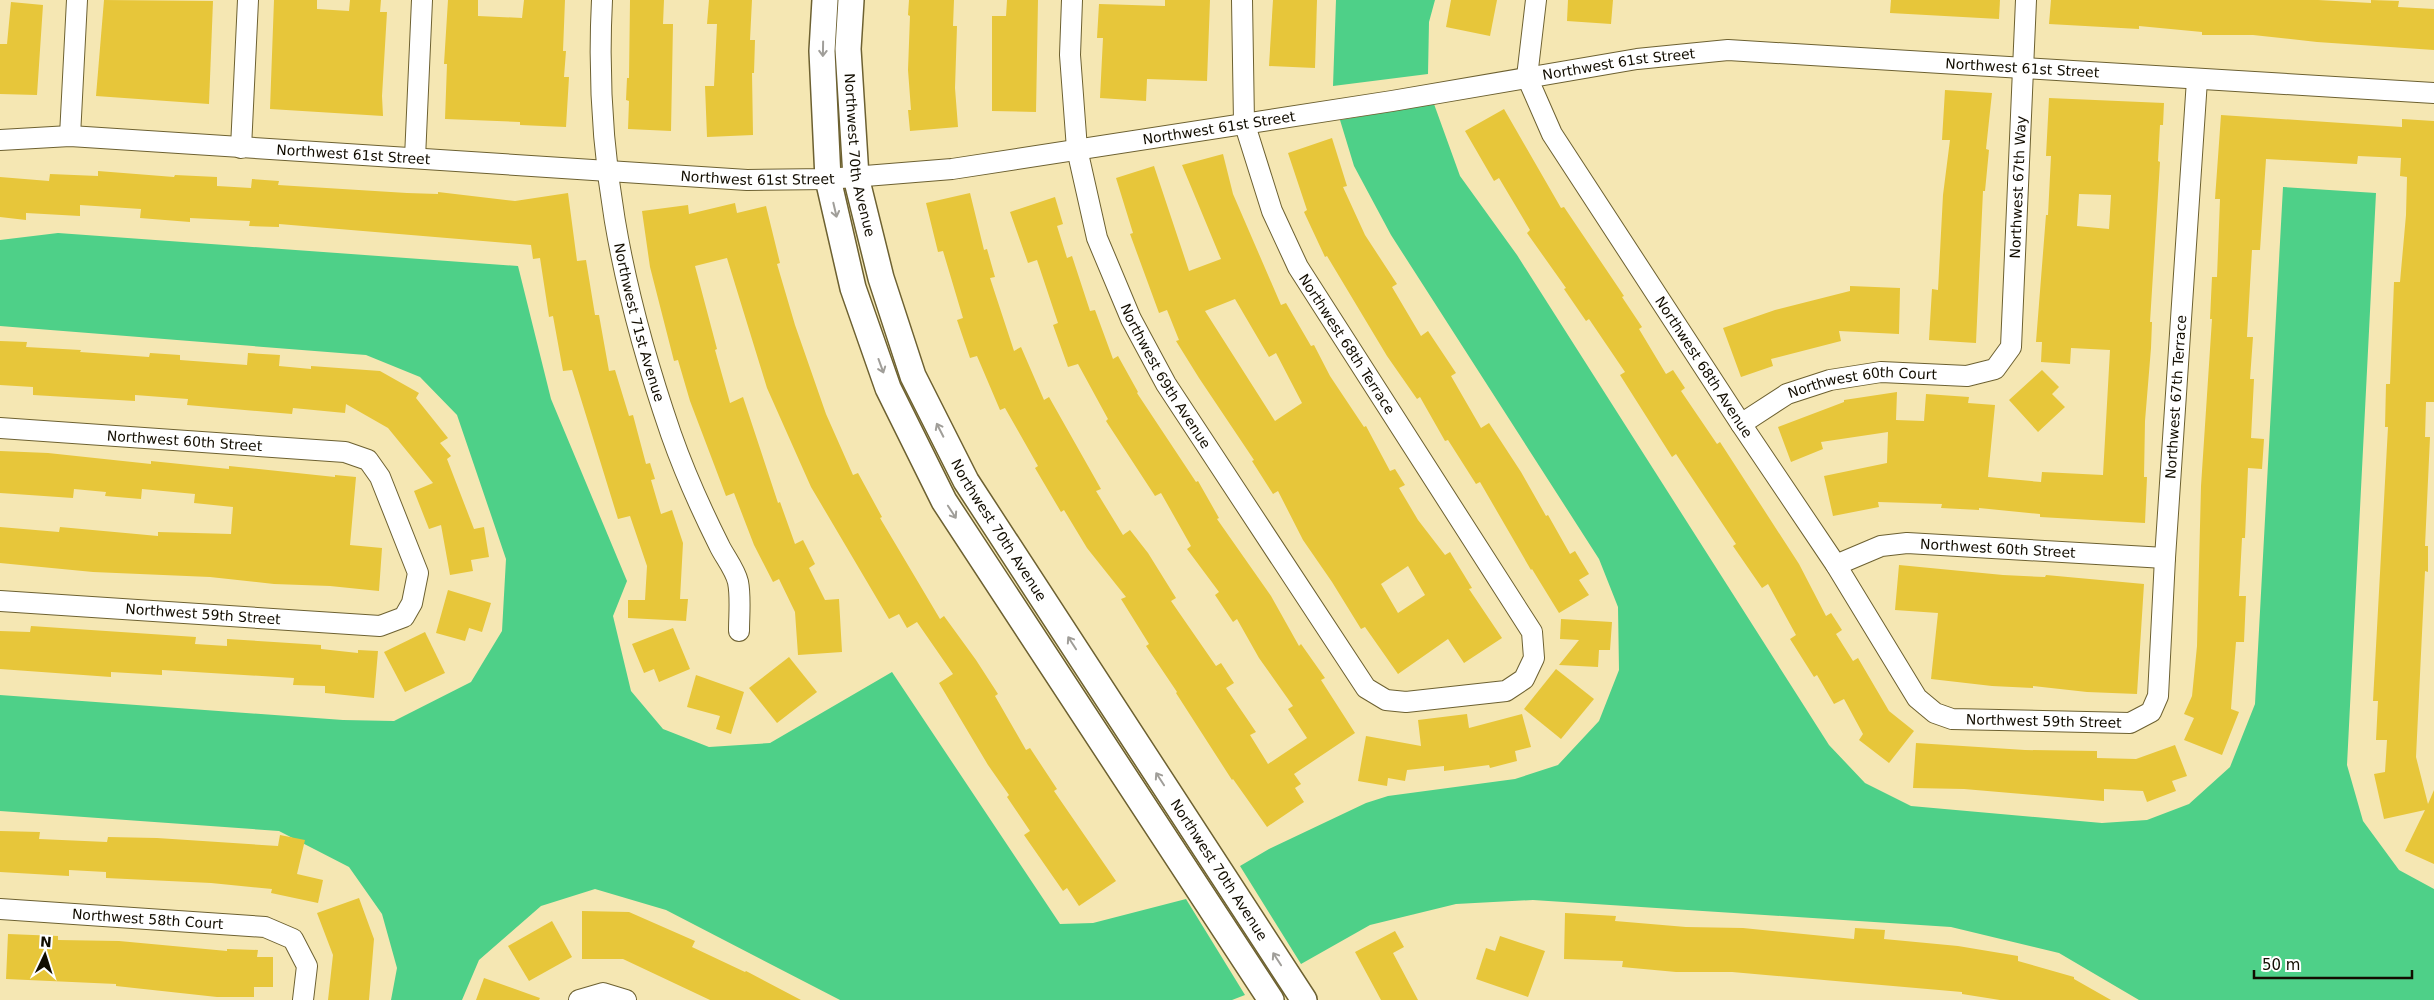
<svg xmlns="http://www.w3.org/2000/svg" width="2434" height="1000" viewBox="0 0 2434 1000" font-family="'DejaVu Sans',sans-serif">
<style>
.water{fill:#4ed088}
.building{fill:#e7c63a;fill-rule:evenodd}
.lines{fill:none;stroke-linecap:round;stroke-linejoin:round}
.minor-casing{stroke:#6d6131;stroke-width:22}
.tertiary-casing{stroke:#6d6131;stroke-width:28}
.minor{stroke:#fff;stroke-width:20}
.tertiary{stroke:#fff;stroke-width:25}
.oneway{stroke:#a09e99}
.labels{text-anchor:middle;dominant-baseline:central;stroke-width:4.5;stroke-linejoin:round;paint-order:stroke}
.street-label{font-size:14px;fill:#120d00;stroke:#fff}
</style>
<rect width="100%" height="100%" fill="#f5e7b3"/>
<g class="water">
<path d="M1336,0h99l-6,22 -1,52 -95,12z"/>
<path d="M1434,104l26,72 57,79 312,490 36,38 46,23 191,17 45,-3 42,-16 41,-37 25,-63 28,-517 93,6 -29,572 16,56 36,49 35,19v111h-295l-80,-47 -108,-26 -418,-27 -77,4 -86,21 -69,39 -61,-98 29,-17 97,-46 22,-7 127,-17 43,-14 41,-44 20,-51 -1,-63 -19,-48 -208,-324 -37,-69 -14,-46z"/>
<path d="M58,233l460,33 33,133 76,182 -14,35 18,75 32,38 46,18 61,-4 122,-71 168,252 33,-1 93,-24 59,96 -13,5h-392l-174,-90 -71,-21 -54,17 -62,54 -17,40h-71l6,-32 -15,-54 -33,-47 -70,-36 -279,-20v-116l343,25 51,1 77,-39 31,-51 4,-72 -49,-144 -37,-38 -54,-22 -366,-29v-86z"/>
</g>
<g class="building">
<path d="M104,0l109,1 -4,103 -113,-8z"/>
<path d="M274,0h43v9l32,2 1,-11h31l-1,12h7l-5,84 1,20 -113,-7z"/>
<path d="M448,0h30v16l44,2 2,-18h41l-2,51h3l-2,26h5l-3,50 -46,-2v-3l-75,-3 2,-55h-3z"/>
<path d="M630,0h34l-1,24h10l-2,107 -43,-2 1,-28 -3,-1 1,-22h2z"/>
<path d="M709,0h43l-2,40h5l-1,33h-2l1,62 -46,2 -2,-51h9l3,-62h-10z"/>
<path d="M909,0h45l-1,26h4l-2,62 3,39 -48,4 -2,-21h3l-3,-40 2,-54 -2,-1z"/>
<path d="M1007,0h31l-2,112 -44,-1v-95h14z"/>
<path d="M1165,0h45l-3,81 -60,-2 -1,22 -46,-3 3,-60h-6l2,-34 66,2z"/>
<path d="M1273,0h44l-2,68 -46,-2z"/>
<path d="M1451,0h46l-7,36 -44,-9z"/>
<path d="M1568,0h45l-2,24 -44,-3z"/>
<path d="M1891,0h109l-1,19 -109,-6z"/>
<path d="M2051,0h267l53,3v-3l28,1 -1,6 36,2v41l-117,-8 -64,-7h-51v-3l-63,-6v3l-90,-5z"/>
<path d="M11,2l32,3 -6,90 -37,-1v-50h7z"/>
<path d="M1945,90l47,3 -6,56 3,1 -4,41h-2l-7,152 -47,-3 3,-51 6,1 5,-95 7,-55h-8z"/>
<path d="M2049,98l115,5 -1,22h-3l-2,36 2,1 -10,160h2l-1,26 -6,73 -1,56h3l-2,46 -105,-6v-3l-61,-6v2l-38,-2 1,-4 -64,-2 1,5 -46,9 -9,-40 63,-13 1,-31 -67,10 2,7 -32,13 -13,-35 66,-25v-2l53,-8 -1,28 28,1 2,-27 43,3 -1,6 27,2 -7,72 53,5 1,-10 61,3 7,-125 -39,-2 -1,16 -29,-2 1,-20h-6l10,-127h2l3,-59h-5zM2079,194l32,1 -2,34 -32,-3z"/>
<path d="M1504,109l57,99 3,-1 60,89 -2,1 20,30 -3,2 27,45 7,-4 12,18 -4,3 36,53 3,-2 79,122 27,52 5,-3 11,17 -6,4 17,27 5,-3 31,53 25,20 -25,32 -30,-23 4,-6 -19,-35 -10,5 -17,-29 -3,2 -24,-38 6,-4 -28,-51 -6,4 -29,-42 3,-2 -60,-90 -4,3 -52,-82 5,-3 -36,-53 -3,2 -22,-32 2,-1 -39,-55 3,-3 -31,-52 -5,3 -29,-50z"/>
<path d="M2221,115l181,12v-8l32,2v281h-8l-1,35h5l-5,109h3v26l-3,-1 -9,186 12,47 6,-14v74l-29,-13 20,-41 -41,9 -10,-45 11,-2 2,-32h-11l2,-39h-5l15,-274h-3l1,-43h4l4,-102h6l6,-67 1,-38 -7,-1 1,-18 -43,-2 -1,8 -91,-5 -6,91h-8l-5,87h6l-3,42h4l-3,59 13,1 -2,30 -14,-1 -3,70h-3l-3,58h7l-2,46h-8l-5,67 8,3 -17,43 -38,-15 10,-22 -10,-4 8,-18 5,-50 4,-160 11,-167h-2l2,-42h5l3,-78h-5z"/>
<path d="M1332,138l15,48 -4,1 22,48 32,49 -5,3 29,49 7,-5 28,42 -5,3 30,52 8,-5 32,49 25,44 2,-1 22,39 5,-3 14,23 -10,6 10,15 -30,18 -27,-44 -1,1 -51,-88 -4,2 -28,-44 -3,1 -25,-44 -3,2 -30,-43 -60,-100 -2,1 -21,-45 3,-2 -19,-57z"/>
<path d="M1223,154l10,40 48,111 5,-2 25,43 3,-1 16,31 34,51 2,-1 24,45 5,-2 10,16 -6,3 19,32 27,35 5,-3 22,36 -3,1 33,49 -38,25 -16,-24 -50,35 -33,-47 -4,2 -29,-47 -29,-42 -25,-49 -5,3 -21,-33 2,-1 -55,-82 -23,-37 3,-1 -12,-30 -8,3 -29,-79 3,-1 -17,-55 38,-12 35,105 32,-12 -39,-94zM1235,299l34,58 7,-4 26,50 -27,18 -70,-110zM1408,566l17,29 -27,18 -17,-29z"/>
<path d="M98,171l76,6 1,-2 42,2v9l34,2 1,-9 27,2 -1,4 129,8 31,1v-2l77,9 53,-8 9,68 9,-1 9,55h4l10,56 6,-1 14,46 4,-1 13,49 4,-1 5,16 -4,1 10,34 11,-4 11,33 -3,56h8l-2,22 -58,-3v-18h17l2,-34 -17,-50 -12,3 -46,-149 -9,1 -10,-55 -4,1 -9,-59 -7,1 -2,-14 -252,-21v3l-30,-1 1,-5 -60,-3v4l-50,-4 1,-9 -61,-4v11l-54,-3v7l-26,-3v-40l49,4 1,-7 48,2z"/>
<path d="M970,193l14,57 3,-1 8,28 -5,1 24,73 7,-4 23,53 5,-3 52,92 -5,2 27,44 7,-5 18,23 28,45 -5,3 45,65 5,-3 13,20 -8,5 30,44 -6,3 18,29 39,-26 -19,-29 5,-3 -34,-48 -22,-39 -4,3 -18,-27 4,-3 -32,-43 4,-3 -30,-53 -6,3 -49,-75 2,-2 -30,-55 -10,3 -15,-42 5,-2 -21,-63 -9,3 -18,-51 45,-15 8,27 -6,2 10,32 5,-2 18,55 5,-1 18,49 5,-3 20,36 -1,1 59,89 2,-1 21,37 -2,1 54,77 28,50 2,-2 24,34 -4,2 34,53 -61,41 7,10 -6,4 9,14 -37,25 -34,-48 -1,1 -56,-87 1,-1 -31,-46 3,-2 -28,-45 5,-2 -39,-49 -23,-38 -3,2 -26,-44 3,-2 -33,-58 -5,2 -23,-54 -7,2 -13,-38 6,-2 -20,-67 -5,1 -12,-49z"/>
<path d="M735,203l2,10 29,-7 14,57 -3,1 18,61 31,89 27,61 5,-2 24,44 -2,1 60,101 4,-3 32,44 22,34 -3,2 31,54 4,-2 27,41 -3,2 62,90 -37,25 -12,-18 -4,3 -39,-56 6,-4 -23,-34 2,-2 -21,-30 -49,-82 14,-9 -36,-52 -10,6 -8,-14 -10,5 -78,-132 -44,-99 -40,-130 -32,8 22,83 -2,1 15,53 13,-6 35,106 2,-1 15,42 8,-4 12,24 -6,4 16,32 14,-1 3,53 -44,3 -3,-43 -16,-33 -6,3 -19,-37 -20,-52 -8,3 -36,-95 -12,-41 -4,1 -24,-94 -8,-56 46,-6 1,9z"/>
<path d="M1850,286l50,2 -1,46 -60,-3 2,10 -70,18 2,7 -32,11 -18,-49 52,-18 75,-19z"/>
<path d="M0,341l27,1 -1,5 55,3 -1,2 69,5 1,-4 30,2v5l67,5 1,-12 32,2 -1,11 32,3v-3l69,5 39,22 -3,5 32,40 -8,5 11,13 -4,3 27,70 10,-2 5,30 -18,3 2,11 -23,4 -9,-50 -12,4 -15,-38 19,-8 -45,-55 -42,-24 -1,9 -52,-5 -1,6 -105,-9 1,-6 -53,-4v6l-102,-6v-8l-33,-2z"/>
<path d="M2042,370l17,17 -7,7 13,13 -27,25 -29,-32z"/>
<path d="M0,451l48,2 103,11v-3l78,8v-3l106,11v-2l21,2 -6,68 32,3 -3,43 -49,-5 -56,-2 -64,-7 -117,-5 -93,-9v-36l59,5 1,-5 98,9v-4l73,2 2,-27 -39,-4 1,-9 -53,-5 -1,10 -36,-3 1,-4 -32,-3 -1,9 -73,-5z"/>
<path d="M1899,565l104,10 42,2 1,-2 98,9 -7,110 -50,-2 -54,-6v2l-41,-2 -61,-7 7,-66 -43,-3z"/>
<path d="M448,590l43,13 -9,29 -13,-4 -4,13 -29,-8z"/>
<path d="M1561,619l51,3 -2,28h-11l-1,17 -39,-2 20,-25 -19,-1z"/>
<path d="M31,626l165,11 -1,7 32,2v-7l94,6v4l37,4v-3l20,1 -4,47 -49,-5v-7l-32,-1 1,-7 -132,-8v5l-51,-3v5l-111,-8v-38l30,1z"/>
<path d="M673,628l17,41 -31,13 -5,-13 -10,4 -12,-29z"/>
<path d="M425,632l20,41 -40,19 -21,-40z"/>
<path d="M789,657l28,35 -40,31 -28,-35z"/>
<path d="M1556,669l38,30 -33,40 -37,-30z"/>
<path d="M696,675l48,17 -13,42 -15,-5 4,-13 -33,-9z"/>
<path d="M1467,714l2,14 53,-14 9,33 -16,4 2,10 -27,7 -1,-3 -45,6v-5l-37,4 -2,11 -17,-3 -1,8 -29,-5 8,-45 55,10 -3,-26z"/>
<path d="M1916,743l109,7 72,1v7l39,1 39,-14 12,31 -15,5 4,10 -29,11 -4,-11 -39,-2v12l-140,-12 -51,-1z"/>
<path d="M0,831l40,1 -1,7 68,3 1,-5 49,1 121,8 2,-11 25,5 -8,34 26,6 -5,23 -47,-10 1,-4 -61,-6 -105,-5v-6l-37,-2v6l-69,-4z"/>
<path d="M359,898l15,41 -5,61h-41l5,-45 -16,-42z"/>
<path d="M582,911l47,1 66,29 -3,6 53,25 1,-1 55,29h-91l-87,-41h-41z"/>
<path d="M1565,913l51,3 -1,5 71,6 57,1 111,11 1,-11 30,2 -1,9 74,7 60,10v5l56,16v2l37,21h-111l-38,-6v-2l-230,-20h-56l-54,-5 1,-6 -59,-2z"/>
<path d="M552,921l20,36 -43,24 -21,-35z"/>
<path d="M1395,931l9,16 -11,6 25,47h-37l-26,-48z"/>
<path d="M8,934l50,2v4l61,1 108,10v-2l31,1 -1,7h16v30h-19v10h-37l-101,-11v-2l-110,-5z"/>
<path d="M1500,936l45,15 -17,46 -52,-18 10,-31 9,3z"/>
<path d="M484,978l56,20 -1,2h-63z"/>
</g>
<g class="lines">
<g class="minor-casing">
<g id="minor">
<path id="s1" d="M602,0c-8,153 19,289 69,434 13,37 30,75 48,111 5,11 16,24 19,37 3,15 1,33 1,49"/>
<path id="s2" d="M1072,0l-2,55 7,94 20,89 34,81 35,65 200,304 20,12 20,2 100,-11 18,-12 10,-21 -2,-26 -234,-365 -26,-56 -28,-89 -2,-122"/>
<path id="s3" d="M1536,0l-9,77 25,57 189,290 95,141 81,133 18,15 17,6 178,4 21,-11 7,-16 7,-138 32,-478"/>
<path d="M70,136l7,-136"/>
<path id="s4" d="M0,140l70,-4 677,44 81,-1 124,-10 440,-68 245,-42 91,-9 706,43"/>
<path d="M241,148l7,-148"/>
<path d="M415,158l7,-158"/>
<path id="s5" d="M1741,424l46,-30 43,-14 51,-8 86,4 28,-7 16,-22 15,-347"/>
<path id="s6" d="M0,428l345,24 23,8 12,17 38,96 -6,30 -8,14 -24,9 -380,-25"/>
<path id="s7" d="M1836,565l45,-19 26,-3 258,15"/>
<path id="s8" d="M0,909l265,18 28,12 14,27 -4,34"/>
<path d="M579,1000l24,-7 23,7"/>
</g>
</g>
<g class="tertiary-casing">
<g id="tertiary">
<path d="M825,0l-3,51 6,128 25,109 35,100 56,113 327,499"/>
<path id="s9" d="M851,0l-3,49 8,128 25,101 32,98 53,105 338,519"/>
</g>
</g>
<use href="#minor" class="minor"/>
<use href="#tertiary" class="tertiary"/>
</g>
<defs><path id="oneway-shaft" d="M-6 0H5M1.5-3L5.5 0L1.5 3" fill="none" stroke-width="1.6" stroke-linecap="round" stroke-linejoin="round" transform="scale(1.25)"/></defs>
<g class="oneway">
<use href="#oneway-shaft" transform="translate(823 49) rotate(91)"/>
<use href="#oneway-shaft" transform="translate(835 210) rotate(77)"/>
<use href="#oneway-shaft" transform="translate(881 366) rotate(70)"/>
<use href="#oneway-shaft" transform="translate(940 430) rotate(-117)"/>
<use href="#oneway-shaft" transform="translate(952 512) rotate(57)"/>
<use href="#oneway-shaft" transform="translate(1072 643) rotate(-123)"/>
<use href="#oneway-shaft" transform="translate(1160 779) rotate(-123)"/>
<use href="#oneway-shaft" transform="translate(1277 959) rotate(-123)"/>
</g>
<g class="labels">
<g class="street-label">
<text stroke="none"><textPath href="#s4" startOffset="1629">Northwest 61st Street</textPath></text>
<text stroke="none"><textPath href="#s4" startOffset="2034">Northwest 61st Street</textPath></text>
<text stroke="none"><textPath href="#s4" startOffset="1224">Northwest 61st Street</textPath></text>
<text stroke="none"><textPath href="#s4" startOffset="354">Northwest 61st Street</textPath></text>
<text stroke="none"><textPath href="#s9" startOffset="156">Northwest 70th Avenue</textPath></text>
<text stroke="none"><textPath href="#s4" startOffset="759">Northwest 61st Street</textPath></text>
<text stroke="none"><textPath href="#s5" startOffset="454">Northwest 67th Way</textPath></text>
<text stroke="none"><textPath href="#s1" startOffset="326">Northwest 71st Avenue</textPath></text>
<text transform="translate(1347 344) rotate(57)">Northwest 68th Terrace</text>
<text stroke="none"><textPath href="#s3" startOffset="418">Northwest 68th Avenue</textPath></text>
<text stroke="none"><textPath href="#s2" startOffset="395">Northwest 69th Avenue</textPath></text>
<text stroke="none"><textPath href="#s5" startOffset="132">Northwest 60th Court</textPath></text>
<text stroke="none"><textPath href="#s3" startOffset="1372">Northwest 67th Terrace</textPath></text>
<text stroke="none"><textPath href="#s6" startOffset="185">Northwest 60th Street</textPath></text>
<text stroke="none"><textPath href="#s9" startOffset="561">Northwest 70th Avenue</textPath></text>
<text stroke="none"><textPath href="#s7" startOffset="166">Northwest 60th Street</textPath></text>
<text transform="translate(203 614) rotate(4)">Northwest 59th Street</text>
<text stroke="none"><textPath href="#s3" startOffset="945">Northwest 59th Street</textPath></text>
<text stroke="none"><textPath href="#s9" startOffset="966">Northwest 70th Avenue</textPath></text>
<text stroke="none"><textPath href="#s8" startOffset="148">Northwest 58th Court</textPath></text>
</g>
</g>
<g transform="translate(45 955) rotate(4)" stroke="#ffffff" stroke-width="4" paint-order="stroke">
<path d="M0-4L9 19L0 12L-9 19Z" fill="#120d00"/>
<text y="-8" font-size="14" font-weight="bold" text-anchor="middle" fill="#120d00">N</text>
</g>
<path d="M2254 970v8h158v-8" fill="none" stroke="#120d00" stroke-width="2.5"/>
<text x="2262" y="970" font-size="15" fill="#120d00" stroke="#ffffff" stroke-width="4" paint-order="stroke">50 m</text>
</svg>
